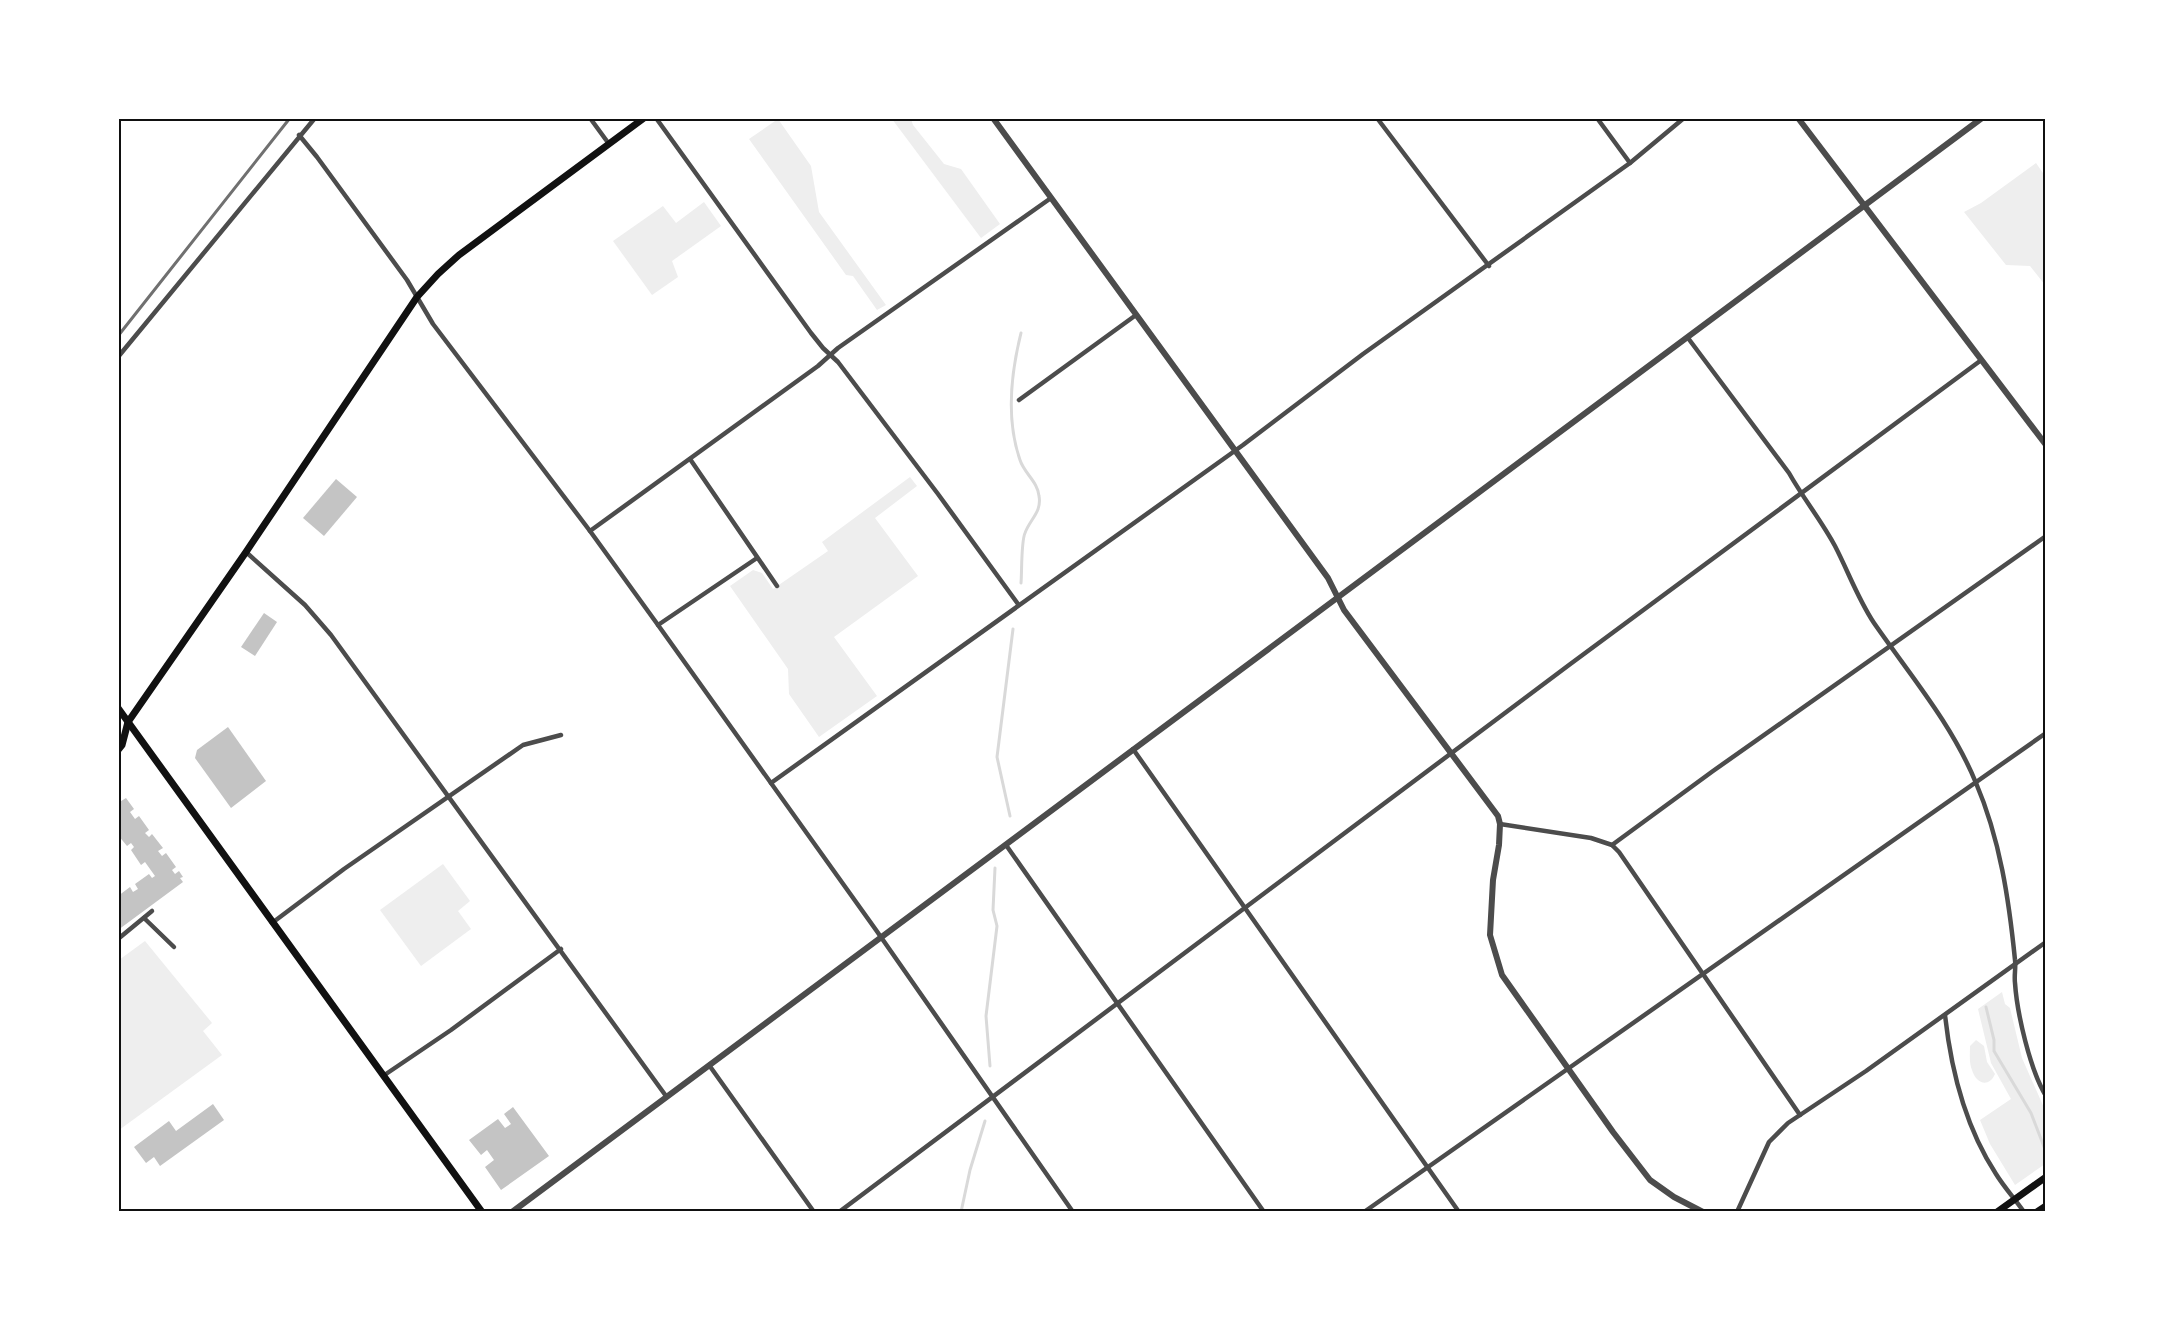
<svg xmlns="http://www.w3.org/2000/svg" width="2164" height="1330" viewBox="0 0 2164 1330" font-family="Overpass,sans-serif">
<style>
.green{fill:#eee}
.lines{fill:none;stroke-linecap:round;stroke-linejoin:round}
.stream{stroke:#d9d9d9;stroke-width:3}
.building{fill:#c4c4c4}
.minor{stroke:#4c4c4c;stroke-width:4.5}
.tertiary{stroke:#4c4c4c;stroke-width:6}
.secondary{stroke:#111;stroke-width:7}
.rail{stroke:#707070;stroke-width:3}
.neatline{fill:none;stroke:#111;stroke-width:2}
</style>
<rect width="100%" height="100%" fill="#fff"/>
<g class="green">
<path d="M778,119l33,47 8,46 67,93 -9,5 -24,-34 -7,-1 -97,-136z"/>
<path d="M892,119h19l2,6 31,39 17,5 39,55 -19,14z"/>
<path d="M2036,163l9,13v109l-15,-19 -24,-1 -42,-53 17,-9z"/>
<path d="M704,202l17,24 -49,35 6,16 -26,18 -39,-54 50,-35 13,17z"/>
<path d="M910,477l7,9 -42,32 43,58 -84,61 43,59 -58,41 -30,-43 -1,-25 -58,-83 23,-16 9,3 11,16 55,-38 -6,-9z"/>
<path d="M443,864l27,37 -12,10 13,18 -50,37 -41,-56z"/>
<path d="M145,941l67,82 -9,8 19,24 -103,75v-170z"/>
<path d="M2002,992l3,12 5,4 12,50 23,52v54l-30,21 -25,-41 -10,-24 31,-21 -20,-36 -13,-54z"/>
<path d="M1976,1040l8,6 3,16 8,12c-6,14 -19,10 -23,-4 -3,-7 -2,-17 -2,-24z"/>
</g>
<g class="lines">
<g class="stream">
<path d="M1021,583c1,-11 0,-41 4,-50 5,-14 17,-21 14,-37 -1,-14 -15,-23 -19,-36 -14,-40 -9,-87 1,-127"/>
<path d="M1010,816l-13,-59 16,-128"/>
<path d="M1986,1007l8,33v11l37,62 15,39"/>
<path d="M990,1066l-4,-50 11,-90 -4,-16 2,-42"/>
<path d="M961,1212l9,-42 15,-49"/>
</g>
</g>
<g class="building">
<path d="M336,479l21,18 -33,39 -21,-18z"/>
<path d="M264,613l13,9 -22,34 -14,-9z"/>
<path d="M228,727l38,54 -35,27 -36,-50 2,-8z"/>
<path d="M126,798l8,11 -4,3 5,7 4,-3 10,14 -4,3 4,4 3,-3 11,14 -5,3 4,5 4,-3 10,14 -4,3 3,4 4,-3 4,6 -3,1 3,4 -65,48v-34l12,-9 3,5 5,-3 -3,-5 14,-10 3,4 3,-2 -10,-14 -4,3 -10,-15 3,-3 -3,-4 -4,3 -9,-11v-15l3,-2 -3,-3v-12z"/>
<path d="M213,1104l11,16 -64,46 -6,-9 -8,6 -12,-16 35,-26 7,10z"/>
<path d="M513,1107l36,49 -48,34 -16,-23 9,-7 -7,-10 -6,5 -12,-15 29,-21 7,9 6,-4 -7,-10z"/>
</g>
<g class="lines">
<g class="minor">
<path d="M590,118l19,26"/>
<path d="M656,118l155,215 12,15 15,14 100,132 80,110"/>
<path d="M1377,118l112,148"/>
<path d="M1597,118l33,45"/>
<path d="M299,135l18,22 90,123 26,44 157,207 68,94 218,305 197,282"/>
<path d="M1688,338l101,135c14,25 32,47 46,73 13,25 23,53 39,77 36,52 78,101 102,160 24,56 33,117 39,177 1,8 -1,15 0,23 2,30 15,87 31,113"/>
<path d="M118,357l197,-239"/>
<path d="M1019,400l117,-85"/>
<path d="M690,459l87,127"/>
<path d="M590,531l228,-165 20,-18 213,-150"/>
<path d="M246,552l59,53 26,30 335,461"/>
<path d="M658,625l99,-67"/>
<path d="M1133,749l326,463"/>
<path d="M771,783l472,-338 120,-91 267,-191 54,-45"/>
<path d="M1500,824l91,14 21,7 7,7 181,263"/>
<path d="M1006,845l258,367"/>
<path d="M1612,845l101,-74 333,-235"/>
<path d="M144,918l30,29"/>
<path d="M272,923l72,-54 179,-124 38,-10"/>
<path d="M118,939l34,-28"/>
<path d="M1945,1015c6,55 21,113 51,159 8,13 19,25 28,38"/>
<path d="M709,1065l105,147"/>
<path d="M383,1076l68,-46 110,-81"/>
<path d="M839,1212l730,-547 411,-304"/>
<path d="M1364,1212l682,-479"/>
<path d="M1737,1212l32,-70 19,-19 78,-52 180,-129"/>
</g>
<g class="tertiary">
<path d="M993,118l335,460 16,32 154,206 2,8 -1,21 -6,35 -3,55 12,40 111,157 37,48 24,17 29,15"/>
<path d="M1798,118l248,327"/>
<path d="M512,1212l1470,-1094"/>
</g>
<g class="secondary">
<path d="M118,708l364,504"/>
<path d="M118,750l4,-5 6,-23 118,-170 171,-255 21,-23 21,-19 185,-137"/>
<path d="M1997,1212l49,-35"/>
<path d="M2037,1212l9,-6"/>
</g>
<path class="rail" d="M118,336l172,-218"/>
</g>
<rect width="2164" height="1330" fill="none" stroke="#ffffff" stroke-width="240"/>
<rect x="120" y="120" width="1924" height="1090" class="neatline"/>
</svg>
